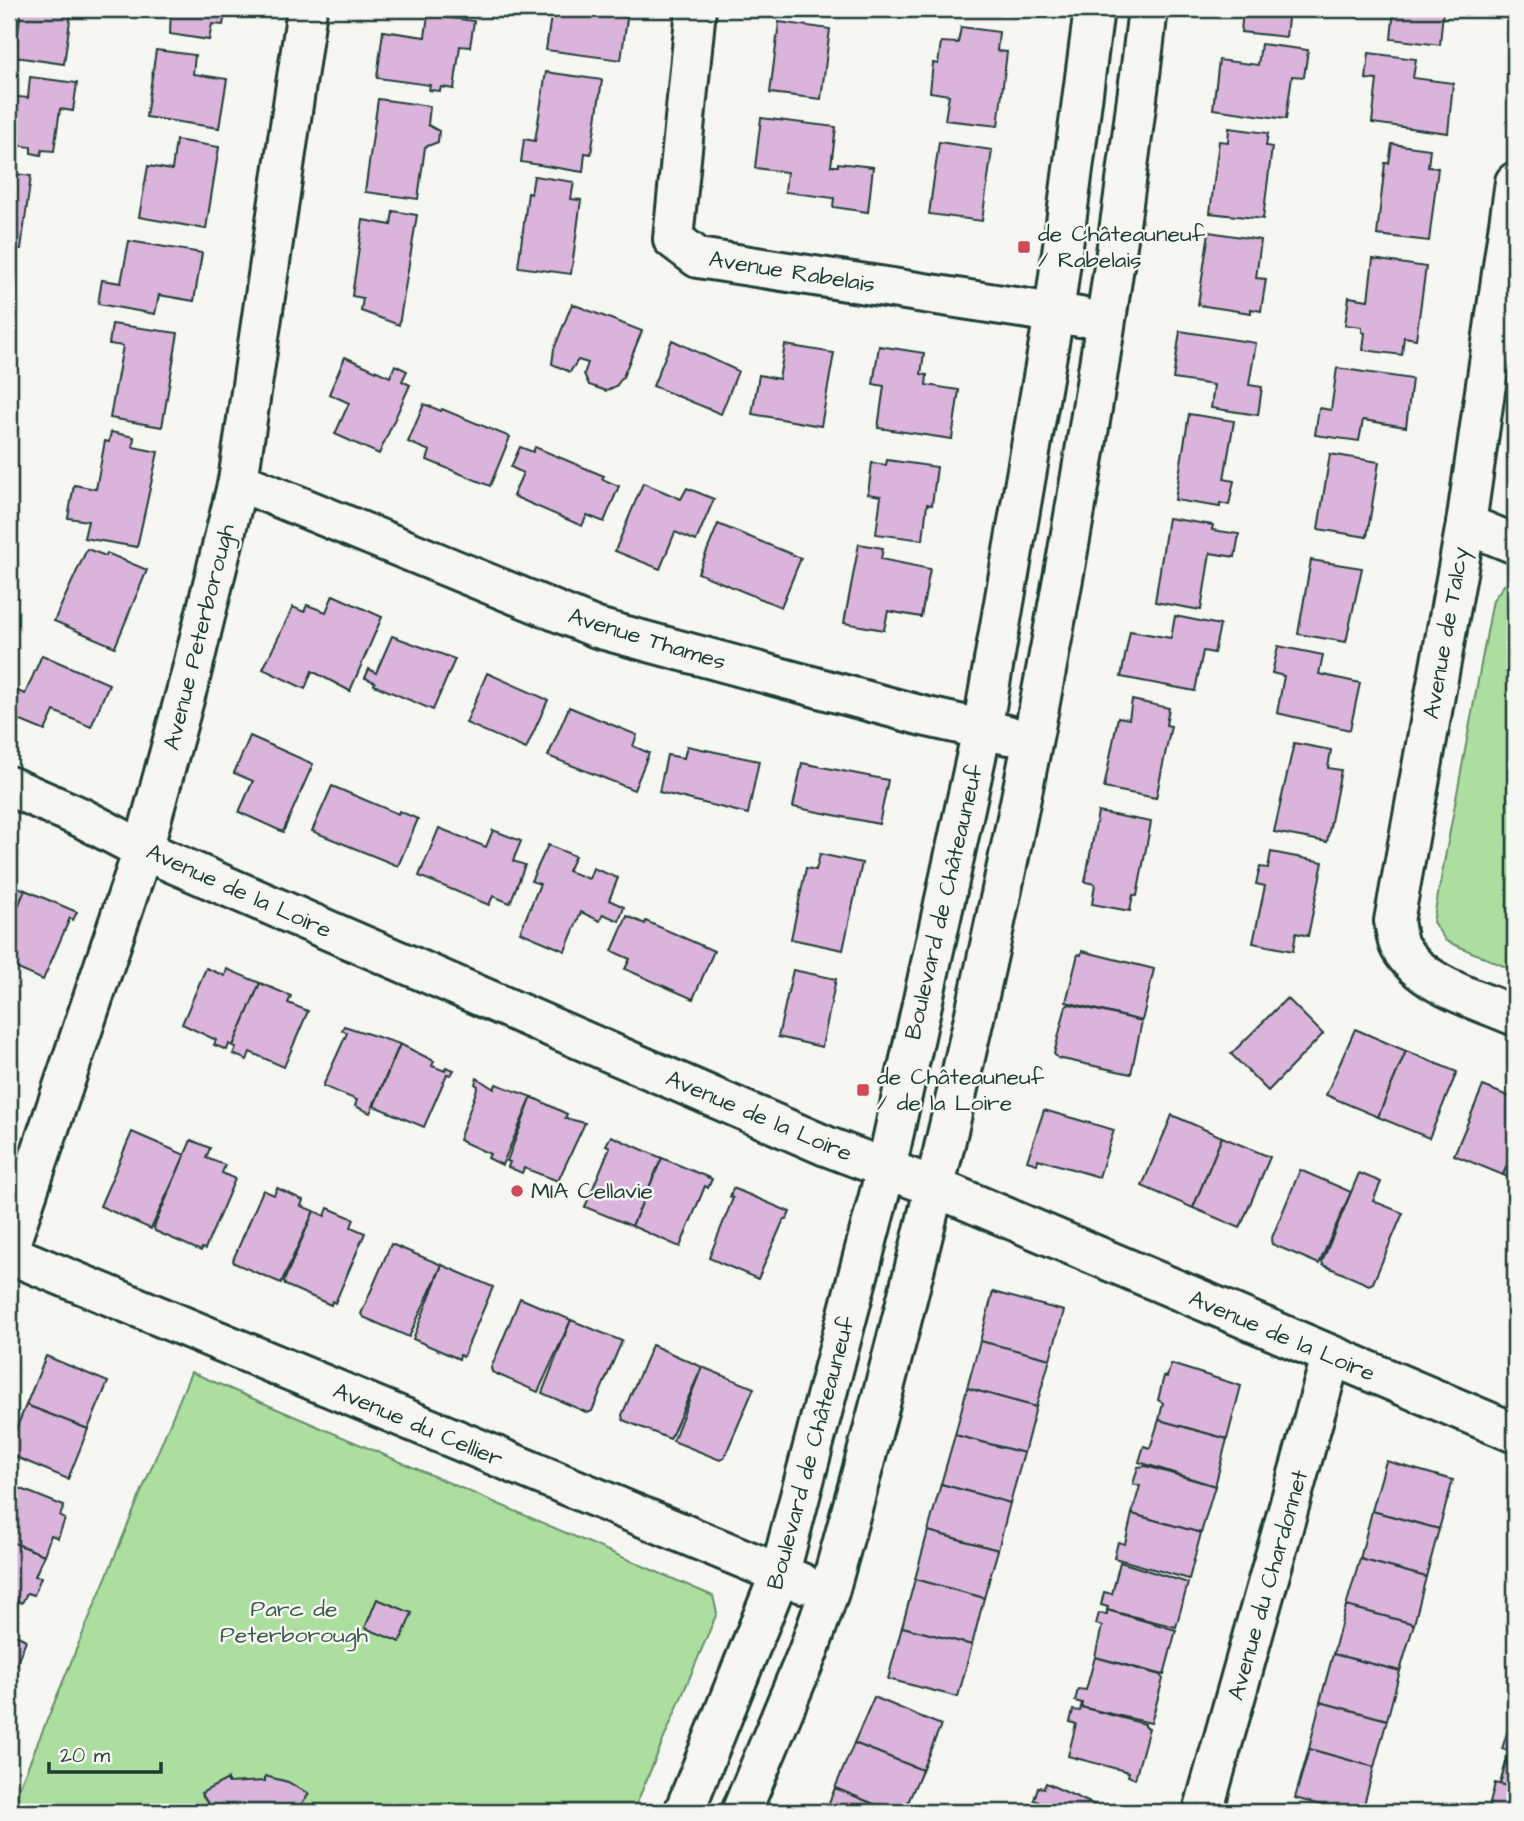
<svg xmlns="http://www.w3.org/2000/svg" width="1524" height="1821" viewBox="0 0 1524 1821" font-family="'Architects Daughter',sans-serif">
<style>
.green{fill:#acde9f;stroke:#668e6a;stroke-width:2}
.building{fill:#dbb4dc;stroke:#1f3d34;stroke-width:2}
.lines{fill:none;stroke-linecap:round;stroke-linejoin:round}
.minor-casing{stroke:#1f3d34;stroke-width:44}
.minor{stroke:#f6f6f2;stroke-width:38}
.poi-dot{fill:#d1495b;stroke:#f6f6f2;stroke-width:2.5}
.labels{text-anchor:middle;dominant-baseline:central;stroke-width:5;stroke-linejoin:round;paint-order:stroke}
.poi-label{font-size:23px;fill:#1f3d34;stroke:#f6f6f2;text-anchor:start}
.street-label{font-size:23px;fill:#1f3d34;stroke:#f6f6f2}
.park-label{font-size:23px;fill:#3b5d49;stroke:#f6f6f2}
</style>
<rect width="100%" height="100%" fill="#f6f6f2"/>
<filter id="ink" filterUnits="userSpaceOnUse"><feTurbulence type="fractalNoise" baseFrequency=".0143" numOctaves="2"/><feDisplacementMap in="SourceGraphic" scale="14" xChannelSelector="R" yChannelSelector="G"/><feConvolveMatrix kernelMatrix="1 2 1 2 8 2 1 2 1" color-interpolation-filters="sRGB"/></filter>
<g filter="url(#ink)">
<g class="green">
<path d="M1515,582v389l-69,-30 -13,-19 60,-322 11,-15z"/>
<path d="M191,1372l522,224 4,17 -84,199h-624z"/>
</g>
<g class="building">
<path d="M21,9h58l-1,5 -7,-1 -7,51 -49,-7z"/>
<path d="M171,9h55l-3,16 -11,-1 -3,16 -39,-6z"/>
<path d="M552,9l76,3 -7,48 -75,-10z"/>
<path d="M1243,9h46l-3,28 -45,-5z"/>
<path d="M1394,9h55l-6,2 -3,34 -49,-6z"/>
<path d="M428,15l46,6 -4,26 -10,-1 -6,43 -13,-2 -1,4 -11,-1 1,-5 -53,-7 6,-47 42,6z"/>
<path d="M779,22l51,7 -9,70 -51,-6z"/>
<path d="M961,27l38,5 -2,19 10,1 -9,74 -53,-6 4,-25 -19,-3 3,-29 5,1 3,-22 17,1z"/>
<path d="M1261,44l47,6 -4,27 -12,-1 -6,43 -73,-10 6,-49 39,5z"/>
<path d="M156,50l39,5 -2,19 34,5 -8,49 -73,-11z"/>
<path d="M1369,53l47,6 -3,19 40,5 -5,50 -76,-10 5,-43 -11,-1z"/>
<path d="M546,72l56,8 -11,74 -6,-1 -2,19 -62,-10 3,-23 11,2z"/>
<path d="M30,77l47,6 -4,28 -13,-2 -6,42 -12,-1 -1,5 -10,-2v-6l-22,-3v-48l19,2z"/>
<path d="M378,99l52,7 -2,19 11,6 -1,11 -13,5 -7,52 -53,-7z"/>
<path d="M761,118l75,9 -5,39h7v-3l35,4 -5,45 -35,-5 1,-9 -49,-6 2,-20 -32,-4z"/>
<path d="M1229,128l39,5 -2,13 6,1 -9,72 -53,-6 9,-72 9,1z"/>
<path d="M176,140l43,7 -13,82 -67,-12 9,-51 24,4z"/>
<path d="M939,142l53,8 -10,71 -53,-7z"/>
<path d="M1392,144l38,5 -2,18 10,1 -9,73 -52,-6 8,-72h4z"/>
<path d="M9,173l22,3 -10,73h-4l-3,16h-5z"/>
<path d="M534,176l40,6 -3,17 10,1 -10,74 -53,-7 10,-74 3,1z"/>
<path d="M393,211l24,4 -18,110 -38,-14 2,-13 -11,-2 11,-76 28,5z"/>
<path d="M1209,232l52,8 -5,38 10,1 -5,32 -10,-2v4l-53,-8z"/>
<path d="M129,241l73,12 -8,48 -35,-6 -4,19 -57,-10 4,-24 19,3z"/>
<path d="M1373,259l53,8 -10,72 -12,-2 -2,18 -39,-5 2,-17 -3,-1v-5l-17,-2 4,-28 19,3z"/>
<path d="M9,279h4l-4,19 4,1 -4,25z"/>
<path d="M572,304l70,27 -19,46 -7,9 -10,5 -17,-6 -5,-11 4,-11 -10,-3 -8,12 -18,-8 2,-15z"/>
<path d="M112,324l66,9 -16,94 -52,-9 13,-72 -14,-2z"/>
<path d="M1180,331l76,12 -7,42 13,2 -4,28 -47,-7 3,-23 -41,-6z"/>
<path d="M672,340l66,31 -17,43 -68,-28z"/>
<path d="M785,345l49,8 -13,73 -69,-12 7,-39 20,4z"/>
<path d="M879,346l45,7 -3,21 6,1 -1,10 33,5 -7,49 -74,-11 6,-42 -11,-2z"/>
<path d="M345,357l45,20 5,-12 12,6 -5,10 8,4 -31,69 -44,-20 14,-31 -20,-9z"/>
<path d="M1337,368l75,11 -6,48 -43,-7 -4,21 -44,-6 4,-27 12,2z"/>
<path d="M424,404l17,7 1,-2 68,28 -20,49 -63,-26 3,-9 -22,-9z"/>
<path d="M1189,414l45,7 -10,58 10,2 -5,24 -9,-2v4l-45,-7z"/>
<path d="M111,432l23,5 -1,10 25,5 -21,95 -53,-9 4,-17 -20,-3 6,-33 22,4 9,-48 4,1z"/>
<path d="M520,447l13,5 2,-5 69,29 -2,3 17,7 -15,36 -17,-7 -5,11 -69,-30 10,-23 -12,-6z"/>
<path d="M1330,454l49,8 -12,75 -49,-8z"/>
<path d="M887,460l50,7 -5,38 -5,-1 -4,36 -47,-6 5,-38 -13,-2 4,-31 14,2z"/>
<path d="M643,483l38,16 6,-11 27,11 -18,42 -21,-9 -15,37 -45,-18z"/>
<path d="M1168,518l45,7 -1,5 27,4 -4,23 -25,-4 -9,57 -46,-8z"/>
<path d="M718,524l83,34 -20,49 -83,-34z"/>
<path d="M859,544l24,4 -2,11 49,10 -9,48 -33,-6 -4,19 -40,-7z"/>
<path d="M87,549l19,7 1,-3 40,17 -32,77 -61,-26z"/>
<path d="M1311,560l51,8 -16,74 -48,-8z"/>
<path d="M333,595l49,22 -32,74 -38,-20 -7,18 -42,-20 30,-62 11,5 3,-7 19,7z"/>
<path d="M1175,616l45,9 -6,28 -11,-2 -8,40 -74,-14 9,-46 41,7z"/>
<path d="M392,636l63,23 -22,51 -59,-25 1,-3 -10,-4 4,-9 7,4z"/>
<path d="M1278,646l45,9 -4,19 41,9 -10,47 -73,-17 7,-37 -12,-3z"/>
<path d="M42,655l67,29 -18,43 -37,-16 -9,20 -36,-15v-17l4,-10 12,5z"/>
<path d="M487,673l61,27 -22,49 -60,-26z"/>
<path d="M1132,700l37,8 -3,17 5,1 -15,72 -52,-10 14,-71 11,2z"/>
<path d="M569,707l68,28 -4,11 16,7 -15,37 -86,-34z"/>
<path d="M250,736l63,28 -30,68 -44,-20 14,-31 -19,-8z"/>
<path d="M1294,743l37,7 -3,18 13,2 -14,72 -53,-10z"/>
<path d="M687,746l72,15 -11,53 -89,-22 8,-37 17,3z"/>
<path d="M802,763l86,17 -9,44 -86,-17z"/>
<path d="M332,786l66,28 1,-3 19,8 -20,47 -86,-35z"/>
<path d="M1098,812l53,10 -14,74 -4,-1 -3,16 -38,-7 3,-20 -10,-2z"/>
<path d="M439,828l47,19 7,-17 28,11 -8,20 12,4 -15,38 -17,-7 -4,9 -70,-29z"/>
<path d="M548,845l27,11 -7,15 21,8 4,-11 25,10 -9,22 15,7 -5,14 -16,-7 -3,7 -19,-9 -16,39 -45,-19 20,-48 -9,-3z"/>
<path d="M1271,852l52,10 -15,74 -12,-3 -3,18 -40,-8 12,-57 -9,-2 4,-17 8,1z"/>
<path d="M820,854l42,9 -19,87 -52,-11 15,-71 10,2z"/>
<path d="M9,883l16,7 -16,38z"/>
<path d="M25,890l52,22 -4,8 -3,-2 -27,62 -34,-15v-37z"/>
<path d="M627,916l18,8 1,-3 68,30 -21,48 -68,-30 5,-10 -18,-8z"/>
<path d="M1082,951l72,18 -12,52 -76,-19 12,-48 3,1z"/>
<path d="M206,968l19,8 2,-7 33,14 -27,63 -4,-2 -2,6 -13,-5 2,-5 -34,-16z"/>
<path d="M793,970l43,9 -14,68 -44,-10z"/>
<path d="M260,983l31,13 -3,7 20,8 -24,56 -34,-15 -3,8 -14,-6 3,-7 -3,-1z"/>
<path d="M1287,998l36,36 -55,57 -37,-37z"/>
<path d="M1070,1004l72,17 -11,53 -73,-16 -4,-4 12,-48z"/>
<path d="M344,1026l56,18 -30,69 -15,-7 2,-6 -34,-14 24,-53 -5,-3z"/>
<path d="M1355,1029l51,22 -28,66 -52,-22z"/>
<path d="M400,1044l34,17 -2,5 13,5 1,-4 8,3 -3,5 -4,-1 -23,53 -50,-21z"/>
<path d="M1406,1051l51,21 -28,66 -51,-21z"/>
<path d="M477,1078l17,11 2,-5 36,13 -30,68 -14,-7 2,-4 -31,-14 19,-54 -3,-2z"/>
<path d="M1483,1086l32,13v47l-12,29 -49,-20z"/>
<path d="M532,1097l35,17 -2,4 20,5 -27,58 -34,-13 -2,5 -14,-6 2,-5 -3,-1z"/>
<path d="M1044,1110l70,20 -15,47 -61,-18 -1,5 -10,-3z"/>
<path d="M1172,1115l50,22 -29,71 -51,-22z"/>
<path d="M132,1132l53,23 -34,74 -51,-23z"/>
<path d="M611,1136l51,22 -30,68 -47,-19 25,-60 -4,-2z"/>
<path d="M1222,1137l48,20 -30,71 -47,-20z"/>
<path d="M191,1140l19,8 -4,10 19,7 -3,8 13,6 -30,70 -3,-1 -1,3 -46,-20 -1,-4z"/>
<path d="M1515,1146v34l-12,-5z"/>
<path d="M662,1158l50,21 -4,9 -3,-2 -25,61 -48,-21z"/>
<path d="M1300,1170l51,22 -32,72 -47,-20 -1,-4z"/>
<path d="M1359,1173l22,9 -8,19 30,12 -30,70 -4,2 -46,-20 -1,-3z"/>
<path d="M277,1188l26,12 -2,6 13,5 -33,72 -47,-20 -1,-3 30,-70 11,5z"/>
<path d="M733,1188l57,24 -3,7h-3l-26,60 -49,-21 24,-60 -3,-1z"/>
<path d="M328,1208l26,11 -3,8 14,6 -30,70 -3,-2 -1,4 -46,-20 -1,-4 30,-70 11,5z"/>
<path d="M391,1244l51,21 -33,72 -46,-20 -2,-3z"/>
<path d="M442,1265l51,22 -30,70 -3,-2 -1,4 -46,-20z"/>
<path d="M993,1292l71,19 -14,48 -70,-18z"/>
<path d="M520,1298l51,22 -33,72 -46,-20 -1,-4z"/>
<path d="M571,1320l51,21 -30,70 -4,2 -46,-20z"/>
<path d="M980,1341l70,18 -14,48 -69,-19z"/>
<path d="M652,1345l50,22 -32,72 -47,-19 -1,-5z"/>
<path d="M46,1356l62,26 -20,47 -62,-24z"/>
<path d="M1171,1364l70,22 -14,53 -68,-19 4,-17 -5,-3 6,-24 3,1z"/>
<path d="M702,1367l52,21 -30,70 -4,2 -47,-19z"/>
<path d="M967,1388l69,19 -12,46 -69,-18z"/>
<path d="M26,1405l62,24 -20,50 -59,-25v-8z"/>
<path d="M1159,1420l68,19 -12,47 -76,-24 5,-16 6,2z"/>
<path d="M955,1435l69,18 -14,50 -69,-19z"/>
<path d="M1386,1461l67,19 -14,49 -67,-18z"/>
<path d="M1146,1466l69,20 -14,47 -69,-19 8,-28 -7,-2 5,-17z"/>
<path d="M9,1484l55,22 -4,10 5,3 -7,19 -7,-3 -7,20 -35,-14z"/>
<path d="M941,1484l69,19 -12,47 -70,-19z"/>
<path d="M1372,1511l67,18 -13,48 -66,-18z"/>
<path d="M1132,1514l69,19 -12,46 -75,-21 4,-16 7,2z"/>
<path d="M928,1531l70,19 -14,48 -69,-19z"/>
<path d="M9,1541l35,14 -9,21 6,1 -7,18 -7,-2 -5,10 -13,-6z"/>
<path d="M1360,1559l66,18 -12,47 -68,-18z"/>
<path d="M1120,1562l68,21 -12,44 -69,-17 1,-3 -7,-2 3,-13 8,2z"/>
<path d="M915,1579l69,19 -12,47 -70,-18z"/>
<path d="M377,1599l35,14 -12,29 -35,-14z"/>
<path d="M1346,1606l68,18 -14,47 -67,-17z"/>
<path d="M1107,1610l69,20 -12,45 -69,-18 7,-31 -6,-2 3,-11 8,1z"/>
<path d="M9,1626l7,3 -2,5 12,6 -13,33 -4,-2z"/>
<path d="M902,1627l70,18 -14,52 -70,-18z"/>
<path d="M1333,1654l67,17 -13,49 -67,-18z"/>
<path d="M1095,1657l65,18 3,4 -12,44 -70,-16 1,-4 -7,-2 3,-12 8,1z"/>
<path d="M874,1697l67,28 -19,45 -68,-27z"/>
<path d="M1320,1702l67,18 -13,47 -65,-18z"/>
<path d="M1081,1707l64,17v3l4,1 -14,51 -7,-3 1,-4 -61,-16 8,-32 -6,-2 3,-12 7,1z"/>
<path d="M1511,1717l4,1v17l-8,-2z"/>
<path d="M1507,1733l8,2v53l-15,-4 9,-33 -7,-2z"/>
<path d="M854,1743l68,27 -18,42h-11l-58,-24z"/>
<path d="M1309,1749l65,18 -12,45h-17l-50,-14z"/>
<path d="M265,1776l23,6 21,12 -14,18h-81l-13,-19 27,-14v4l37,-2z"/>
<path d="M1046,1783l62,28 1,-4 8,4 -82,1 4,-10 -5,-2 4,-13 6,1z"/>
<path d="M1495,1783l20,5v24h-27z"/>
<path d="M835,1788l58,24h-68z"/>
</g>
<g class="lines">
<g class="minor-casing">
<g id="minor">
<path d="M696,9l-23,230 25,19 382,59"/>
<path d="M1515,182l-49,342 -72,397c2,8 2,19 6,26 22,39 77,52 115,69"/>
<path d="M238,481l359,147 326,88 85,19"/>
<path d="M1466,524l49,20"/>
<path d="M9,786l71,31 63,33 683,296 111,42 578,245"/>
<path d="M9,1247l134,-397 48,-176 47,-193 69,-472"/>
<path d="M9,1254l793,329"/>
<path d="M684,1812l95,-236 107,-407 96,-439 72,-416 40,-305"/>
<path d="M741,1812l67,-160 21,-60c145,-518 256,-1048 319,-1583"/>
<path d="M1203,1812l128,-455"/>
</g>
</g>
<use href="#minor" class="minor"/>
</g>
</g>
<g class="poi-dot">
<rect x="1017" y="240" width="14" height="14" rx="3.5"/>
<rect x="856" y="1083" width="14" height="14" rx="3.5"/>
<circle cx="517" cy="1191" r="7"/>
</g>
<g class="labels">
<g class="poi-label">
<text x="1038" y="234">de Châteauneuf<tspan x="1038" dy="26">/ Rabelais</tspan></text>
<text x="877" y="1077">de Châteauneuf<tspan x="877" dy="26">/ de la Loire</tspan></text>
<text x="531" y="1191">MIA Cellavie</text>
</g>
<g class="street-label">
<text transform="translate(792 272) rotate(9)">Avenue Rabelais</text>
<text transform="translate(1446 633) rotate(-80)">Avenue de Talcy</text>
<text transform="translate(199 637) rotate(-76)">Avenue Peterborough</text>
<text transform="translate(647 639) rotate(17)">Avenue Thames</text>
<text transform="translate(239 891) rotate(24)">Avenue de la Loire</text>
<text transform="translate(944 902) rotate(-77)">Boulevard de Châteauneuf</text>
<text transform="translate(759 1116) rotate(23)">Avenue de la Loire</text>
<text transform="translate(1282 1336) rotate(23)">Avenue de la Loire</text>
<text transform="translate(418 1425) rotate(23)">Avenue du Cellier</text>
<text transform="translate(811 1453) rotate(-75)">Boulevard de Châteauneuf</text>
<text transform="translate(1268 1585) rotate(-74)">Avenue du Chardonnet</text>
</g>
<g class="park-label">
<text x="294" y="1609">Parc de<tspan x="294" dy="26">Peterborough</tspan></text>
</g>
</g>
<rect width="1524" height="1821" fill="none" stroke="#f6f6f2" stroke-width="35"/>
<rect x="18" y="18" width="1489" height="1786" fill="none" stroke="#1f3d34" stroke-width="2.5" filter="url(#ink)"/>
<path d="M49 1762v10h112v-10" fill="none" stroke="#1f3d34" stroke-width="3.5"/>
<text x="60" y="1762" font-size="21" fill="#1f3d34" stroke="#f6f6f2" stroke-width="5" paint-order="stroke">20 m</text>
</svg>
